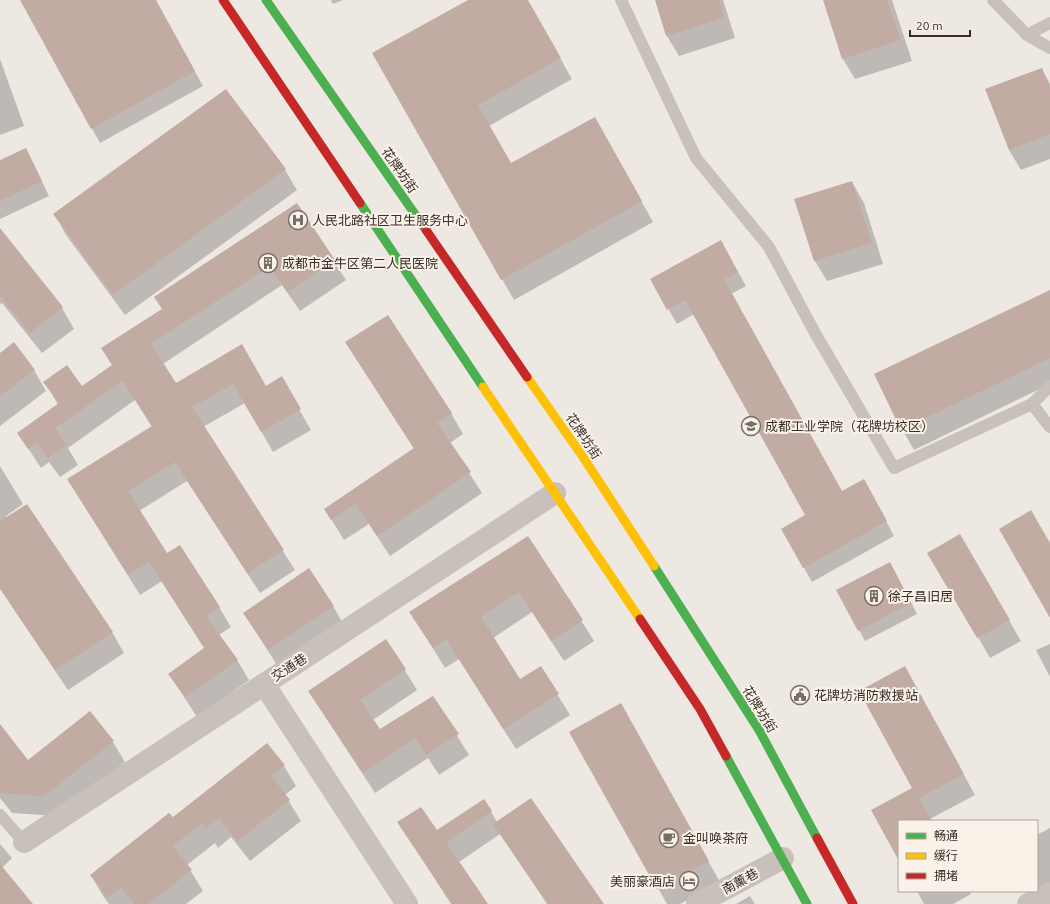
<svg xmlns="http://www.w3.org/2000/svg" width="1050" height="904" viewBox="0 0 1050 904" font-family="Ubuntu,'Noto Sans SC',sans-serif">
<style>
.shadow{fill:#0003}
.building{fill:#c2aba3}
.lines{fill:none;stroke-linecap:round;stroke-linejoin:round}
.lane{stroke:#c7c0bb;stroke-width:12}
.street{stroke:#c7c0bb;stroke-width:22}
.fast{stroke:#4caf50;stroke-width:9}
.slow{stroke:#ffc107;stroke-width:9}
.jam{stroke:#c62828;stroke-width:9}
.labels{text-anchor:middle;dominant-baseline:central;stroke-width:4;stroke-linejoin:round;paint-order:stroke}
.street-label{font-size:13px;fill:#382d28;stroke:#faf2e9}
.poi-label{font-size:13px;fill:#382d28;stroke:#faf2e9;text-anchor:start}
</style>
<rect width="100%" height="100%" fill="#eee8e2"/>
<g class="shadow">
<path d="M21,0h131l12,16 39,70 -103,57z"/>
<path d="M331,0h12l-10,4z"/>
<path d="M470,0h57l45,79 -83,47 22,39 84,-47 58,104 -139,78 -140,-246z"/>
<path d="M656,0h67l12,38 -56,18 -12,-20z"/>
<path d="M824,0h68l20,61 -57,18 -12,-20z"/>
<path d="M0,59l24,67 -24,9z"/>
<path d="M1042,69l8,15v75l-29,11 -12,-20z"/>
<path d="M26,149l23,47 -49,23v-58z"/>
<path d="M285,170l12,20 -172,125 -59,-80 -11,-21z"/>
<path d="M852,182l12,21 19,61 -56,17 -12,-20 -20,-61z"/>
<path d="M296,204l50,76 -46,31 -18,-26 -119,79 13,20 66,-39 24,42 15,-9 30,52 -38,22 -28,-49 -42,24 92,143 -35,23 -73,-112 -48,30 28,44 52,52 12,20 -12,8 18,25 12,20 -52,37 -28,-43 36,-25 -43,-68 -22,14 -60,-96 72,-72 -17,-27 -67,48 10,17 -18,12 -11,-15 -8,6 -23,-35 40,-28 -13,-23 36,5 32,-21 50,-56z"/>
<path d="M3,234l59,74 12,21 -32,24 -40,-50 -2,1v-68z"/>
<path d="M729,256l17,30 -15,8 111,198 30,3 22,41 -82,46 -30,-53 24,-14 -112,-201 -17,10 -26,-45z"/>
<path d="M1050,291v93l-136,66 -12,-21z"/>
<path d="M346,343l105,70 12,21 -13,9 32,50 -92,63 -21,-32 -25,16 -19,-31 89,-60z"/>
<path d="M0,354l34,16 12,21 -46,35z"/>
<path d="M0,466l23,38 -17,12 106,116 12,21 -56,37 -68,-101z"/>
<path d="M959,535l62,106 -31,17 -61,-105z"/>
<path d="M528,537l66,104 -30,20 -32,-49 -39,26 27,43 21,-13 29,47 -54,34 -57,-90 -14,9 -34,-55z"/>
<path d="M896,574l21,40 -52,27 -6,-11z"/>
<path d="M333,606l12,21 -65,43 -36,-57z"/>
<path d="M386,640l31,50 -44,30 7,11 53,-34 36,58 -30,20 -11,-17 -53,35 -66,-101z"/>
<path d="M1050,644v33l-14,-27z"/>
<path d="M916,688l59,107 -45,24 1,2h-32v38l-26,-48 40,-23z"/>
<path d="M632,725l88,157 -40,22h-13l-96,-172z"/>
<path d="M0,726l28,35 85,-19 12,20 -69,54 -44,-3 -12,-15z"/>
<path d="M284,766l12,20 -11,9 16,26 -51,40 -19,-24 -13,11 -3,-5 -28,22 16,26 -17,13h-77l-6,-8 -12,-21 81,-57z"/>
<path d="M484,800l13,22 105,82h-55l-47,-70 -41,28 28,42h-36l-52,-81 38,9z"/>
<path d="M1050,828v69l-13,-6v-56z"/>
<path d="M0,844l12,14 -10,10 -2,-2z"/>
<path d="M917,891h52l2,3 -18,10h-29z"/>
<path d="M750,896l5,8h-19z"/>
</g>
<g class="building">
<path d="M20,0h136l39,71 -104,58z"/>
<path d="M468,0h60l33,58 -83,47 33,58 84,-46 47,84 -141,79 -129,-227z"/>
<path d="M655,0h64l5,18 -58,18z"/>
<path d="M823,0h64l14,40 -59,19z"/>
<path d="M1042,68l8,20v46l-41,16 -24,-61z"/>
<path d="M226,89l60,80 -173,126 -60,-81z"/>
<path d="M26,148l16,33 -42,20v-41z"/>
<path d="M852,181l20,62 -58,18 -20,-62z"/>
<path d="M297,203l38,57 -48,32 -17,-26 -119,78 25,39 66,-39 24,42 16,-10 19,33 -40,23 -28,-48 -41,23 92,143 -37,23 -72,-111 -47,29 39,62 13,-8 40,62 -14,9 32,44 -53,37 -17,-23 36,-26 -55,-86 -21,13 -61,-96 85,-53 -29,-45 -68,47 12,17 -19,13 -11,-15 -9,6 -11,-16 42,-30 -16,-21 24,-17 15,21 30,-21 -11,-17 61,-39 -8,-12z"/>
<path d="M0,228l63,79 -33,26 -30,-37z"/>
<path d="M721,240l17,32 -14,7 118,212 22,-12 23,42 -84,47 -22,-39 24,-14 -120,-215 -18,10 -17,-31z"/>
<path d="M1050,290v68l-149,72 -27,-56z"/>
<path d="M388,315l64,98 -15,10 34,49 -94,64 -21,-32 -25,16 -7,-11 90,-61 -69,-106z"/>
<path d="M14,342l21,28 -35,26v-43z"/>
<path d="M27,504l86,128 -58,38 -55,-82v-67z"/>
<path d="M1031,510l19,33v75l-51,-89z"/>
<path d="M960,534l50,86 -33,18 -50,-85z"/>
<path d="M528,536l55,84 -32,21 -32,-49 -38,25 39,62 21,-13 18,28 -56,35 -57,-90 -13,9 -24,-36z"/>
<path d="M890,562l21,41 -53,28 -22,-41z"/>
<path d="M309,568l25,38 -66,44 -25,-37z"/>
<path d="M386,639l20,30 -46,31 20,29 53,-33 26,38 -33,21 -11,-17 -52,35 -55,-82z"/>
<path d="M905,666l59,108 -45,24 13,23h-33v40l-28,-51 41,-22 -53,-97z"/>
<path d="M621,703l88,158 -52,28 -88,-157z"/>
<path d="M90,711l24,30 -70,55 -44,-3v-69l28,36z"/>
<path d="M267,743l18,22 -14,11 19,24 -53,41 -18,-23 -13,10 -4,-5 -29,23 19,24 -44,34h-14l-13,-17 -13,11 -18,-23 79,-62 4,4z"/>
<path d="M531,798l73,106h-56l-55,-80z"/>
<path d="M484,799l8,12 -46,31 42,62h-36l-55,-82 24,-15 16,23z"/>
<path d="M0,864l33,40h-33z"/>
</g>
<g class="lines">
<g class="lane">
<path d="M621,0l75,158 73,89 46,86 79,135 138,-64 18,-18"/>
<path d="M993,0l34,35 23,13"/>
<path d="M1027,35l23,-12"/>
<path d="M1032,404l18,23"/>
<path d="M0,815l24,27"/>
</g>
<g class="street">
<path d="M264,684l143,220"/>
<path d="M24,842l531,-349"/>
<path d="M697,904l86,-46"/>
<path d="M1028,904l22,-11"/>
</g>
<g class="fast">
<path d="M266,0l160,230"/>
<path d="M360,203l123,184"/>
<path d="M654,566l105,164 58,108"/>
<path d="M726,756l81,148"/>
</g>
<g class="slow">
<path d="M527,377l56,80 71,109"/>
<path d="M483,387l157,232"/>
</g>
<g class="jam">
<path d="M223,0l137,203"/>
<path d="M426,230l101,147"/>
<path d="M640,619l60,90 26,47"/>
<path d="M817,838l36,66"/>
</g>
</g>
<defs>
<g id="hospital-ring" transform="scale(1)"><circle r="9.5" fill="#faf2e9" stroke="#786e69" stroke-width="1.5"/><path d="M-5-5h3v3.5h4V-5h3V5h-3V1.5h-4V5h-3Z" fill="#786e69"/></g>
<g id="building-ring" transform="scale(1)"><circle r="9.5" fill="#faf2e9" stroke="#786e69" stroke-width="1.5"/><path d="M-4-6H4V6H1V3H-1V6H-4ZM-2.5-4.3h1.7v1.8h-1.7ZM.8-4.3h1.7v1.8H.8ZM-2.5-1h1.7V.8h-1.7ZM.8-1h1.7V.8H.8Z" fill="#786e69"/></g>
<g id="university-ring" transform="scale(1)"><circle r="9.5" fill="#faf2e9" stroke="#786e69" stroke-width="1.5"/><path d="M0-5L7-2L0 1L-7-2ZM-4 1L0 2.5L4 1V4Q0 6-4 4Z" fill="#786e69"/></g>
<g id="civic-ring" transform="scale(1)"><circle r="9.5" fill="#faf2e9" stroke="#786e69" stroke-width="1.5"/><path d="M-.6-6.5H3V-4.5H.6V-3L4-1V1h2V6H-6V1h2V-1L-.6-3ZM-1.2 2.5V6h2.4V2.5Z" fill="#786e69"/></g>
<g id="cafe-ring" transform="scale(1)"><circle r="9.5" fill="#faf2e9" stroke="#786e69" stroke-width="1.5"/><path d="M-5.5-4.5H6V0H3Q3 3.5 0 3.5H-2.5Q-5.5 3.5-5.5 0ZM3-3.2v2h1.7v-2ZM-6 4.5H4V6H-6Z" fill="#786e69"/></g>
<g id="hotel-ring" transform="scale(1)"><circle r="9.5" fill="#faf2e9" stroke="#786e69" stroke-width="1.5"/><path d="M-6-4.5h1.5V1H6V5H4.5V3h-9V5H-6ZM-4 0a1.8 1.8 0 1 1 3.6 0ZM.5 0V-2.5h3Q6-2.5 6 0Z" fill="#786e69"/></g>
</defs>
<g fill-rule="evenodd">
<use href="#hospital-ring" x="298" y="220"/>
<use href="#building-ring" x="268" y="263"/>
<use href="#university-ring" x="751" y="426"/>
<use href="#building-ring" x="874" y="596"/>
<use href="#civic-ring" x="800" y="695"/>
<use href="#cafe-ring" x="669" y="838"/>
<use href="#hotel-ring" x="689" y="881"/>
</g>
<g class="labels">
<g class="street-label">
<text transform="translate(400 170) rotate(55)">花牌坊街</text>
<text transform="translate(584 436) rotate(56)">花牌坊街</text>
<text transform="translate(289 667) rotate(-33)">交通巷</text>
<text transform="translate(760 709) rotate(58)">花牌坊街</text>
<text transform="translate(740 881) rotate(-28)">南薰巷</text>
</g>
<g class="poi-label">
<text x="312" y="220">人民北路社区卫生服务中心</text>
<text x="282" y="263">成都市金牛区第二人民医院</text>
<text x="765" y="426">成都工业学院（花牌坊校区）</text>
<text x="888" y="596">徐子昌旧居</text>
<text x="814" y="695">花牌坊消防救援站</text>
<text x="683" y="838">金叫唤茶府</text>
<text x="675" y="881" text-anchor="end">美丽豪酒店</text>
</g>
</g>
<rect x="898" y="820" width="140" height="72" fill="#faf2e9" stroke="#aca39c"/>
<rect x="906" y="833" width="20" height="6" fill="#4caf50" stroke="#aca39c"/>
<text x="934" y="840" font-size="12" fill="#382d28">畅通</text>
<rect x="906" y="853" width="20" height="6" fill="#ffc107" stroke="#aca39c"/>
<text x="934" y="860" font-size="12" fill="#382d28">缓行</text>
<rect x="906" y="873" width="20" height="6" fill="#c62828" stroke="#aca39c"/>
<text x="934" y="880" font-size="12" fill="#382d28">拥堵</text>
<path d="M910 30v6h60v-6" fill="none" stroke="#382d28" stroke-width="2"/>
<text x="916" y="30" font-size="12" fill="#382d28" stroke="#faf2e9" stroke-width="3" paint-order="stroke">20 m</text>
</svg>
